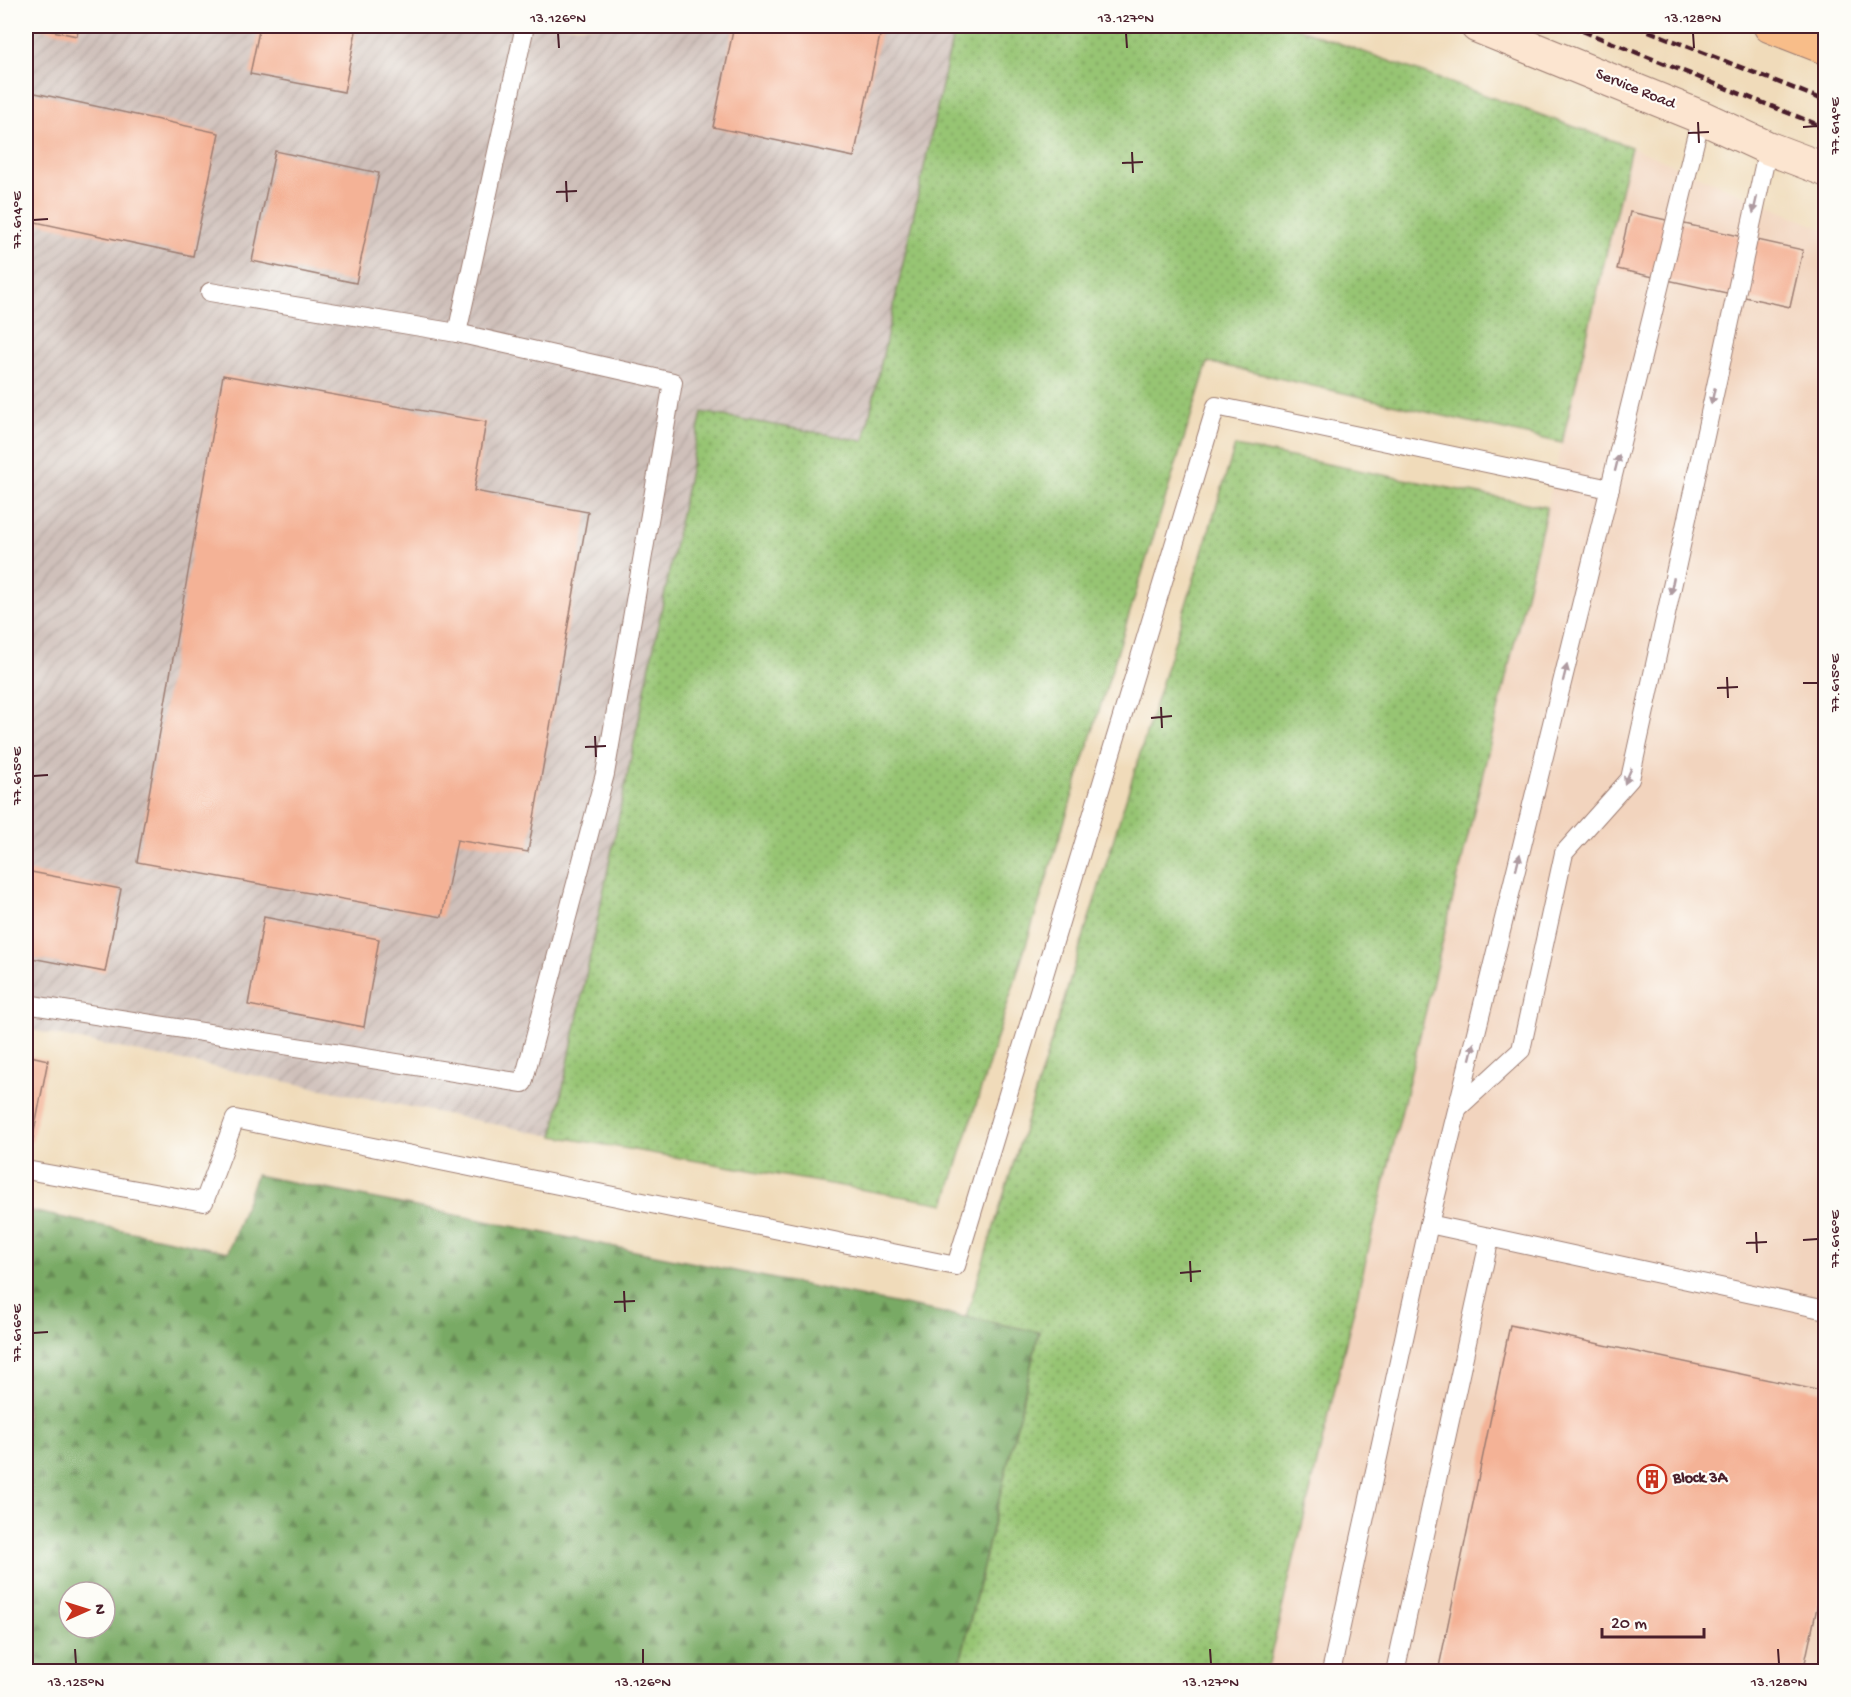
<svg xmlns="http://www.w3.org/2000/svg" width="1851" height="1697" viewBox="0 0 1851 1697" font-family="'Gochi Hand',sans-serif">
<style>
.built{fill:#f2d4be}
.industrial{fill:url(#industrial-furrows)}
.grass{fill:url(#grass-dots);stroke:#70724f;stroke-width:1.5}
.forest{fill:url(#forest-firs);stroke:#626448;stroke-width:1.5;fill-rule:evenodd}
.building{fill:#f4b296}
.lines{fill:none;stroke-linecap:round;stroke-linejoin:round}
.lane-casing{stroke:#9d7d72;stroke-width:20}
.secondary-casing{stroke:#9d7d72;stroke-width:35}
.highway-casing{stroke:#9d7d72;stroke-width:35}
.lane{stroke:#fff;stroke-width:18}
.secondary{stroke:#fce5d0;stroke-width:33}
.highway{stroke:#f8bd89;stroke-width:33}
.rail{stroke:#4a1f2b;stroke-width:4.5;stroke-dasharray:9 4.5;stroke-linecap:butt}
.oneway{fill:#ae9aa0}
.ticks{fill:none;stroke:#4a1f2b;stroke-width:2}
.labels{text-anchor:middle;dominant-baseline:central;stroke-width:4.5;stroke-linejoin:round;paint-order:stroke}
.street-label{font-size:16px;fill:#4a1f2b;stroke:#fdfcf7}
.poi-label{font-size:16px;font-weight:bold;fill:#4a1f2b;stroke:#fdfcf7;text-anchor:start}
.neatline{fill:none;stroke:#4a1f2b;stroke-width:2}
.ticks-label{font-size:15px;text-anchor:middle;fill:#4a1f2b}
</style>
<defs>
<pattern id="industrial-furrows" width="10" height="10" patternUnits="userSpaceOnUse" patternTransform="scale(1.5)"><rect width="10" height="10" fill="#cfc0ba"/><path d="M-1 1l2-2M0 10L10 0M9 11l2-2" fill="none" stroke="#b3a5a0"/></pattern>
<pattern id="grass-dots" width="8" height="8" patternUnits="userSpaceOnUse" patternTransform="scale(1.5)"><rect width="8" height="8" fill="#97c573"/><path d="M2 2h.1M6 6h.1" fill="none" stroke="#7d9f5f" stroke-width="1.8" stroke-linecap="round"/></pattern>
<pattern id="forest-firs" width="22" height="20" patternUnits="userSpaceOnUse" patternTransform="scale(1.5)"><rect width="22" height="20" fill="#79aa65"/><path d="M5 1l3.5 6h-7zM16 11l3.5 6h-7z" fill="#658a53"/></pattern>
</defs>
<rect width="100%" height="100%" fill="#fdfcf7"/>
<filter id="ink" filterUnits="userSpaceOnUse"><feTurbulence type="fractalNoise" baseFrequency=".0167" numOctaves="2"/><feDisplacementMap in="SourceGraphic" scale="12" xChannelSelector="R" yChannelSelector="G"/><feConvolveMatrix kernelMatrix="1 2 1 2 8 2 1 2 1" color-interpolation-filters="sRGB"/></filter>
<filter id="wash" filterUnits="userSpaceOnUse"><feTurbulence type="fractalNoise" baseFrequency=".008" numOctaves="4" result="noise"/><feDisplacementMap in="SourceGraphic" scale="24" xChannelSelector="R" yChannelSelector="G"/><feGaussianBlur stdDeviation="1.35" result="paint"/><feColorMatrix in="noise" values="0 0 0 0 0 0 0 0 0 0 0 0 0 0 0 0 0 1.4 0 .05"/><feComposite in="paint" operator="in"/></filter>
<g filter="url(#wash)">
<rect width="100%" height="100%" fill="#f0dbba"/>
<path class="built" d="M1631,147l194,83v1441l-558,1 280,-1165z"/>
<path class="industrial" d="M26,26h929l-91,415 -162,-28 -149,723 -527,-107z"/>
<g class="grass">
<path d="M955,26h336l340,121 -69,296 -354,-81 -263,842 -392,-68 149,-724 162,29z"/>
<path d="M1235,446l312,61 -280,1164 -309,1 81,-340 -73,-15z"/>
</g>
<path class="forest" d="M256,1175l783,157 -81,339h-932v-461l202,42zM69,1592h36v36h-36z"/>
<g id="blocks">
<g class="building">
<path d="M29,26h50l-2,10z"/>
<path d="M260,26h97l-13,66 -94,-18z"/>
<path d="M734,26h148l-28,131 -141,-30z"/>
<path d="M26,91l193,42 -26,123 -167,-36z"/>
<path d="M275,151l104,22 -23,110 -104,-22z"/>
<path d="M1630,212l173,38 -13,57 -173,-38z"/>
<path d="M223,375l263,47 -12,69 114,21 -60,340 -71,-12 -15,77 -305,-55z"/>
<path d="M26,871l95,18 -16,83 -79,-15z"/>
<path d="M264,917l115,22 -15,88 -116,-22z"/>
<path d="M26,1055l22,5 -16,82 -6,-1z"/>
<path d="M1510,1325l316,67v174l-23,106h-365z"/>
</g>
</g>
</g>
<g filter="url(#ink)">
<use href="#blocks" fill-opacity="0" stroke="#9d7d72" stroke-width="1.5"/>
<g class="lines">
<g class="lane-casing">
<g id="lane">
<path d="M210,292l247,41"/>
<path d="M26,1004l497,79 82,-309 68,-392 -216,-49 68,-307"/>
<path d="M1458,1108l63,-58 43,-197 66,-74 138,-631"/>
<path d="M26,1170l178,32 31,-83 721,147 260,-860 394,83"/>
<path d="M1429,1224l397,86"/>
<path d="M1331,1672l98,-448 272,-1107"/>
<path d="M1395,1672l95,-435"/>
</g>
</g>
<g class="secondary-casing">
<path id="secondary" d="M1477,26l224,91 67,31 58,22"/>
</g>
<g class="highway-casing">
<path id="highway" d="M1770,26l56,22"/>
</g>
<use href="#lane" class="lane"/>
<use href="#secondary" class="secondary"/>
<use href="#highway" class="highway"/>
<g class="rail">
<path d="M1570,26l256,102"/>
<path d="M1636,26l190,75"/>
</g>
</g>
<defs><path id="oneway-solid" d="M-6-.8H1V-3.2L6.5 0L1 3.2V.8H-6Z" transform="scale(1.5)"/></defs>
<g class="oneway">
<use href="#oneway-solid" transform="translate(1755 205) rotate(103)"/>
<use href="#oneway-solid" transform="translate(1713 396) rotate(102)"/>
<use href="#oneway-solid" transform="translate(1617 463) rotate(-76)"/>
<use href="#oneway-solid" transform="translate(1672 586) rotate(102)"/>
<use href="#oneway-solid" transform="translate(1565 673) rotate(-76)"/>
<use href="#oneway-solid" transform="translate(1628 776) rotate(114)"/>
<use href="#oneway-solid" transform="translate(1518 862) rotate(-76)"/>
<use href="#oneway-solid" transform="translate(1472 1051) rotate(-76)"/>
</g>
</g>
<path class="ticks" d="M558,33l1,15M1126,33l1,15M1693,33l1,15M1698,122l1,21M1803,127l15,-1M1688,133l21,-1M1132,152l1,21M1122,163l21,-1M566,181l1,21M556,192l21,-1M33,220l15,-1M1727,677l1,21M1803,683h15M1717,688l21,-1M1161,707l1,21M1151,718l21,-2M595,736l1,21M585,747l21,-1M33,776l15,-1M1756,1232l1,21M1803,1240l15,-1M1746,1243l21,-1M1190,1261l1,21M1180,1273l21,-2M624,1291l1,21M614,1302l21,-1M33,1333l15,-1M75,1649l1,15M643,1649v15M1210,1649l1,15M1778,1649l1,15"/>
<defs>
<g id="building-ring" transform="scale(1.5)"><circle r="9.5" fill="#fdfcf7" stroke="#c8321e" stroke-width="1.5"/><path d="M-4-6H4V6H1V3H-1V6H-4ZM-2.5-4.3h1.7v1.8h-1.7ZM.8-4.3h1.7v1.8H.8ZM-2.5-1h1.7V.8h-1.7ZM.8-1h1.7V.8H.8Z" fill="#c8321e"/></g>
</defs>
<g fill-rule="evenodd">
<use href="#building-ring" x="1652" y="1479"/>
</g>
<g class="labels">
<g class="street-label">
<text transform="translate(1635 90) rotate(22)">Service Road</text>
</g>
<g class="poi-label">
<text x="1673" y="1479">Block 3A</text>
</g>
</g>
<rect width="1851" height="1697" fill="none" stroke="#fdfcf7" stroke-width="66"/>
<g transform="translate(87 1610) rotate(87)"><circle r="28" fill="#fdfcf7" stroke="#b5a4a5" stroke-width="1.5"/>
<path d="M0-4.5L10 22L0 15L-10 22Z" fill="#c8321e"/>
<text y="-9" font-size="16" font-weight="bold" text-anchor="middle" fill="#4a1f2b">N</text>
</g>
<path d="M1602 1628v9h102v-9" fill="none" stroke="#4a1f2b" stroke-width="3"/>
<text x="1611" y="1628" font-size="18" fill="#4a1f2b" stroke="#fdfcf7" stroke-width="4.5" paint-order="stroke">20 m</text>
<rect x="33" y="33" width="1785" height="1631" class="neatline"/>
<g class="ticks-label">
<text x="558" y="22">13.126°N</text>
<text x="1126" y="22">13.127°N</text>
<text x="1693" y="22">13.128°N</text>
<text transform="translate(1834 126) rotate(-90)" y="5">77.614°E</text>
<text transform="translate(16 220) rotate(-90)" y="5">77.614°E</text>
<text transform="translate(1834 683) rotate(-90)" y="5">77.615°E</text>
<text transform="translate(16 776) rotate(-90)" y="5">77.615°E</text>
<text transform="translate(1834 1239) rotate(-90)" y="5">77.616°E</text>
<text transform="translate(16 1333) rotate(-90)" y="5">77.616°E</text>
<text x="76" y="1686">13.125°N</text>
<text x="643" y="1686">13.126°N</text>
<text x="1211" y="1686">13.127°N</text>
<text x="1779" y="1686">13.128°N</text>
</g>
</svg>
